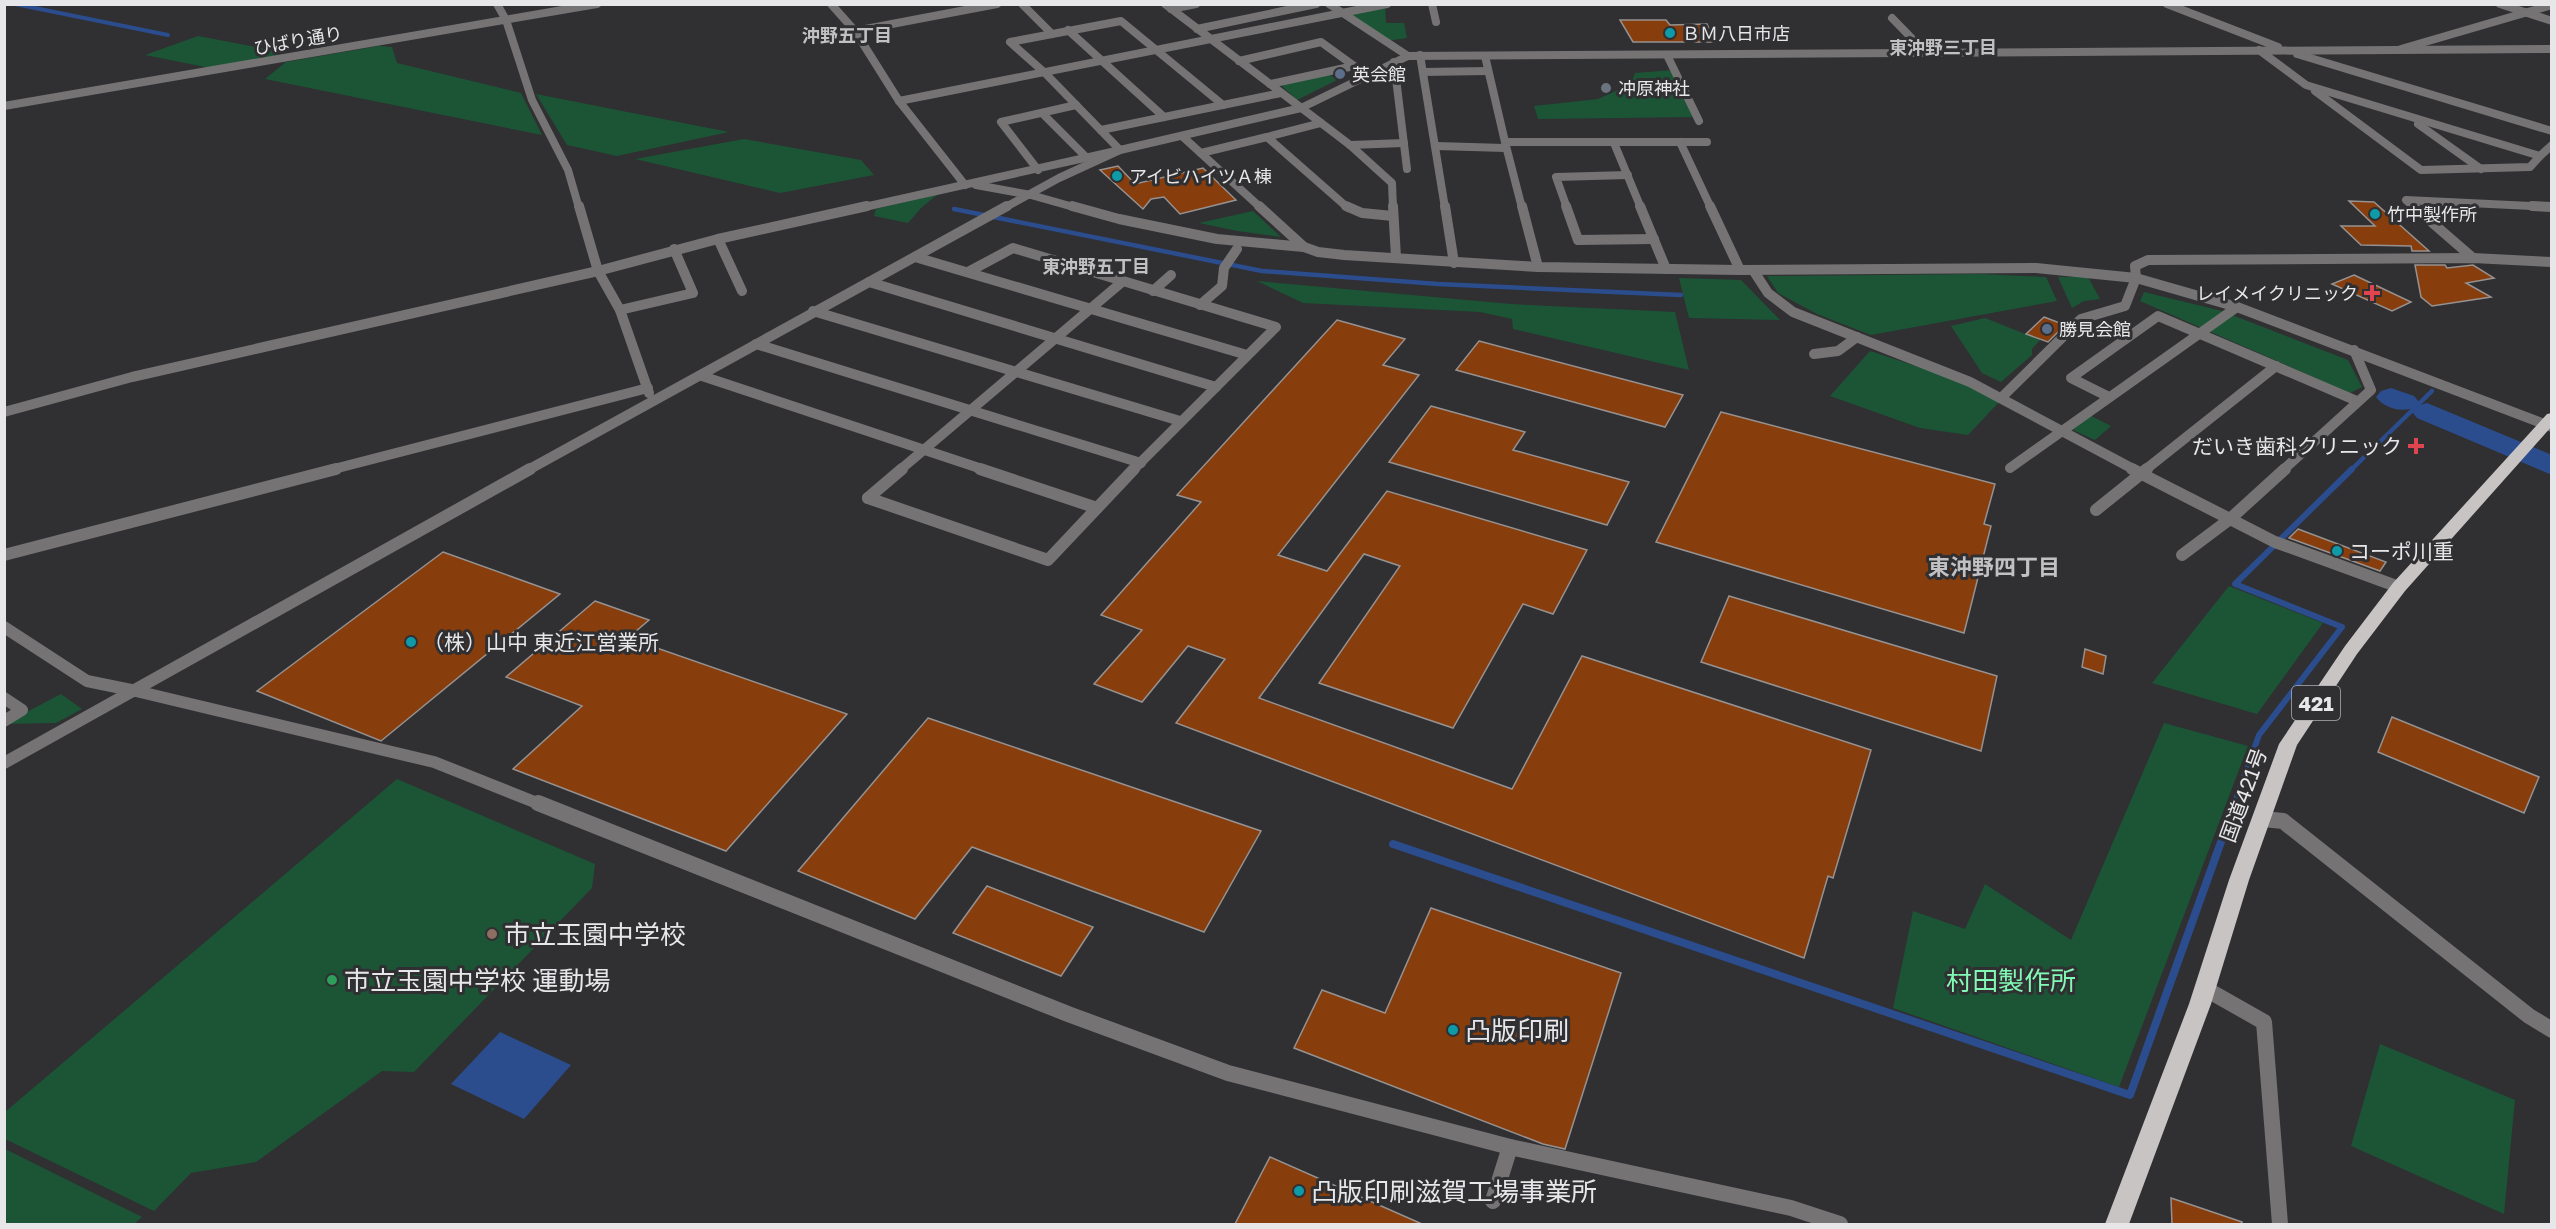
<svg xmlns="http://www.w3.org/2000/svg" width="2556" height="1229" viewBox="0 0 2556 1229" font-family="'Golos Text','Noto Sans JP',sans-serif">
<style>
.green{fill:#1b5536}
.water{fill:#2b4d8e}
.lines{fill:none;stroke-linecap:round;stroke-linejoin:round}
.stream-far3{stroke:#2b4d8e;stroke-width:4}
.stream-far2{stroke:#2b4d8e;stroke-width:4.5}
.stream-far1{stroke:#2b4d8e;stroke-width:6}
.stream{stroke:#2b4d8e;stroke-width:8}
.river{fill:#2b4d8e;fill-rule:evenodd}
.building{fill:#873d0c;stroke:#969291;stroke-width:1.5}
.minor-far3{stroke:#757373;stroke-width:8}
.minor-far2{stroke:#757373;stroke-width:10}
.minor-far1{stroke:#757373;stroke-width:12}
.minor{stroke:#757373;stroke-width:16}
.tertiary-far3{stroke:#757373;stroke-width:8}
.tertiary-far2{stroke:#757373;stroke-width:10}
.tertiary-far1{stroke:#757373;stroke-width:12}
.tertiary{stroke:#757373;stroke-width:16}
.trunk{fill:#c8c4c3;fill-rule:evenodd}
.culture-dot{fill:#0f9aa8;stroke:#302f32;stroke-width:2}
.service-dot{fill:#5c6f8a;stroke:#302f32;stroke-width:2}
.worship-dot{fill:#6b7280;stroke:#302f32;stroke-width:2}
.health-dot{fill:#e0444e;stroke:#302f32;stroke-width:2}
.education-dot{fill:#8d6e63;stroke:#302f32;stroke-width:2}
.leisure-dot{fill:#2e9e5b;stroke:#302f32;stroke-width:2}
.labels{text-anchor:middle;dominant-baseline:central;stroke-width:6;stroke-linejoin:round;paint-order:stroke}
.far-poi-label{font-size:18px;fill:#e7e7e9;stroke:#302f32;text-anchor:start}
.far-neighbourhood-label{font-size:18px;font-weight:bold;fill:#c1c0c3;stroke:#302f32}
.far-street-label{font-size:18px;fill:#e7e7e9;stroke:#302f32}
.shield{fill:#302f32;stroke:#b0b0b2;stroke-width:1.5}
.shield-label{font-size:20px;font-weight:bold;fill:#e7e7e9}
.poi-label{font-size:21px;fill:#e7e7e9;stroke:#302f32;text-anchor:start}
.street-label{font-size:21px;fill:#e7e7e9;stroke:#302f32}
.neighbourhood-label{font-size:22px;font-weight:bold;fill:#c1c0c3;stroke:#302f32}
.near-poi-label{font-size:26px;fill:#e7e7e9;stroke:#302f32;text-anchor:start}
.near-park-label{font-size:26px;fill:#81f8b3;stroke:#302f32}
</style>
<rect width="100%" height="100%" fill="#302f32"/>
<g class="green">
<path d="M1385,5l1,18h18l3,15 -21,3 -43,-28z"/>
<path d="M198,36l80,15v5l-68,12 -65,-13z"/>
<path d="M379,46l13,1 5,16 124,30 21,42 -277,-56 21,-17z"/>
<path d="M1674,70l23,47 -159,2 -4,-13 64,-7 33,-15 4,-11z"/>
<path d="M1327,73l10,7 -40,20 -16,-15z"/>
<path d="M536,94l193,38 -112,24 -50,-11z"/>
<path d="M744,139l117,21 13,15 -94,18 -145,-34z"/>
<path d="M938,194l-17,14 -13,15 -34,-7 2,-7z"/>
<path d="M1253,211l28,26 -44,-6 -38,-8z"/>
<path d="M1981,274l65,3 11,24 -186,34 -54,-21 -39,-21 -11,-17z"/>
<path d="M2058,277h30l12,22 -16,2 -12,7z"/>
<path d="M1679,278l62,2 39,40 -91,-2z"/>
<path d="M1257,281l254,23 164,8 14,58 -176,-41 -1,-10 -32,-7 -177,-9z"/>
<path d="M2144,292l78,19 126,49 14,27 -12,6 -210,-92z"/>
<path d="M1985,318l55,22 -8,9v6l-31,27 -19,-9 -31,-47z"/>
<path d="M1870,351l98,32 32,18 -32,34 -48,-7 -90,-32z"/>
<path d="M2089,415l22,11 -16,14 -22,-10z"/>
<path d="M2229,586l94,37 -66,91 -105,-31z"/>
<path d="M61,694l21,15 -26,14 -52,1z"/>
<path d="M2164,723l84,23 -129,341 -226,-79 20,-97 52,18 20,-45 86,56z"/>
<path d="M397,779l198,85 -3,24 -178,184 -32,-1 -126,91 -65,11 -37,38 -149,-72v-27z"/>
<path d="M2380,1044l135,56 -11,114 -153,-68z"/>
<path d="M5,1149l137,68 -8,7h-129z"/>
</g>
<path class="water" d="M500,1032l71,33 -47,54 -73,-35z"/>
<g class="lines">
<path class="stream-far3" d="M15,4l153,31"/>
<g class="stream-far2">
<path d="M954,209l308,62 176,13 243,11"/>
<path d="M2351,470l81,-79"/>
</g>
<path class="stream-far1" d="M2234,805l25,-70 83,-108 -107,-43 117,-115"/>
<path class="stream" d="M1393,844l737,251 105,-292"/>
<g class="river">
<path d="M2391,388l23,8 5,6 -5,6c-13,4 -29,1 -38,-11l5,-6z"/>
<path d="M2427,403l125,52v20l-135,-57 -5,-6 5,-6z"/>
</g>
</g>
<g class="building">
<path d="M1620,20h46l4,5 37,-1 8,18h-82z"/>
<path d="M1118,166l17,18 68,-16 33,32 -56,14 -16,-17 -13,2 -8,10 -43,-39z"/>
<path d="M2349,201l25,1 55,49h-17l-1,-5 -50,-1 -20,-19h34z"/>
<path d="M2415,265h30l2,3 26,-3 21,13 -28,5 25,14 -59,9 -11,-9z"/>
<path d="M2354,275l57,27 -19,9 -60,-27z"/>
<path d="M2044,317l21,8 -17,17 -22,-8z"/>
<path d="M1337,320l68,19 -22,26 36,10 -141,180 49,16 60,-80 200,59 -34,64 -30,-10 -70,124 -134,-45 81,-117 -36,-12 -105,144 253,91 70,-133 289,94 -38,128 -5,-2 -24,82 -628,-235 49,-64 -37,-13 -46,56 -48,-18 48,-54 -41,-15 100,-113 -24,-7z"/>
<path d="M1479,341l204,54 -18,32 -209,-57z"/>
<path d="M1431,406l94,26 -12,18 116,32 -22,43 -218,-63z"/>
<path d="M1721,412l274,72 -11,40 7,2 -27,107 -308,-91z"/>
<path d="M2298,529l88,33 -6,9 -91,-33z"/>
<path d="M443,552l117,42 -179,147 -124,-50z"/>
<path d="M1729,596l268,80 -16,75 -280,-89z"/>
<path d="M595,601l54,19 -21,18 219,76 -121,137 -213,-82 69,-63 -76,-29z"/>
<path d="M2085,649l21,7 -3,18 -21,-7z"/>
<path d="M2392,717l147,60 -15,36 -146,-61z"/>
<path d="M928,718l333,113 -57,101 -232,-85 -57,72 -117,-48z"/>
<path d="M987,886l106,41 -32,49 -108,-43z"/>
<path d="M1431,908l190,65 -56,176 -22,-5 -249,-96 28,-58 63,23z"/>
<path d="M1270,1157l152,67h-187z"/>
<path d="M2171,1198l71,24 -1,2h-69z"/>
</g>
<g class="lines">
<g class="minor-far3">
<path d="M497,4l9,16 26,80 36,70 11,38"/>
<path d="M831,4l24,27 44,70 66,84"/>
<path d="M1022,4l30,30"/>
<path d="M1165,4l185,141 42,38 1,25"/>
<path d="M1329,4l79,52"/>
<path d="M1432,4l4,18"/>
<path d="M2500,4l52,17"/>
<path d="M1171,9l25,-5"/>
<path d="M1892,18l34,35"/>
<path d="M1197,29l119,-25"/>
<path d="M1068,30l96,87"/>
<path d="M855,31l142,-27"/>
<path d="M2401,49l151,-44"/>
<path d="M2259,50l47,35 234,71 12,-11"/>
<path d="M1420,55l25,153"/>
<path d="M1667,55l32,66"/>
<path d="M1485,56l20,86"/>
<path d="M1239,61l82,-19 47,34"/>
<path d="M1394,62l13,107"/>
<path d="M1423,72l65,-1"/>
<path d="M1270,84l84,-18"/>
<path d="M2315,91l106,79 109,-3 10,-11"/>
<path d="M899,101l488,-97"/>
<path d="M1042,113l45,45"/>
<path d="M1321,123l-54,14 81,71"/>
<path d="M2418,124l63,45"/>
<path d="M1101,130l180,-37"/>
<path d="M1182,136l79,72"/>
<path d="M1680,142l31,66"/>
<path d="M1614,143l27,65"/>
<path d="M1350,145l54,-2"/>
<path d="M1436,146l69,2"/>
<path d="M1120,150l-75,-77 -35,-31 111,-21 102,84"/>
<path d="M1201,153l66,-16"/>
<path d="M1038,170l-37,-48 75,-17"/>
<path d="M976,185l55,10"/>
<path d="M860,208l256,-57"/>
<path d="M1522,208l-17,-66h202"/>
<path d="M1567,208l-11,-31 72,-2"/>
<path d="M2415,208l-9,-8 146,7"/>
</g>
<g class="minor-far2">
<path d="M579,206l19,65 22,39 29,83"/>
<path d="M1259,206l45,41"/>
<path d="M1346,206l16,7 31,3"/>
<path d="M1393,206l3,51"/>
<path d="M1445,206l9,57"/>
<path d="M1522,206l16,61"/>
<path d="M1566,206l12,34 76,-1"/>
<path d="M1640,206l26,63"/>
<path d="M1710,206l30,64"/>
<path d="M2413,206l60,52"/>
<path d="M2532,206l20,1"/>
<path d="M718,239l24,52"/>
<path d="M915,257l332,98"/>
<path d="M1753,270l15,23 25,19 177,70 165,88"/>
<path d="M968,272l45,-24 263,79 -143,143"/>
<path d="M869,282l347,105"/>
<path d="M1153,291l18,-16"/>
<path d="M1200,305l22,-19 2,-18 13,-19"/>
<path d="M620,310l73,-17 -19,-44"/>
<path d="M813,311l367,110"/>
<path d="M756,344l385,119"/>
<path d="M1814,354l24,-3 19,-14"/>
<path d="M702,376l283,94"/>
<path d="M2109,397l-38,-19 87,-62 199,85"/>
<path d="M2001,398l80,-79 44,-13 11,-28 -1,-12 13,-6 325,-2 79,4"/>
<path d="M4,412l128,-35 466,-106 120,-32 149,-33"/>
<path d="M2010,468l227,-161"/>
<path d="M330,470l318,-82"/>
<path d="M900,470l222,-188"/>
<path d="M2145,470l131,-104"/>
<path d="M2283,470l88,-80 -17,-40"/>
</g>
<g class="minor-far1">
<path d="M980,469l117,39"/>
<path d="M2132,469l143,73 124,45"/>
<path d="M868,498l180,62 86,-91"/>
<path d="M868,498l34,-29"/>
<path d="M2096,510l51,-41"/>
<path d="M4,555l332,-86"/>
<path d="M2182,555l48,-36 55,-50"/>
<path d="M4,627l83,54 49,10"/>
<path d="M4,698l18,12 -18,11"/>
</g>
<g class="minor">
<path d="M2263,819l20,2 246,195 23,14"/>
<path d="M1493,1201l17,-54"/>
</g>
<g class="tertiary-far3">
<path d="M2167,4l111,43"/>
<path d="M2297,54l255,77"/>
<path d="M4,106l593,-102"/>
<path d="M1031,195l46,13"/>
<path d="M1004,208l55,-30 61,-28 181,-42 107,-52 1144,-7"/>
</g>
<g class="tertiary-far2">
<path d="M1072,206l47,13 98,20 87,8 14,5 26,3 194,12 202,3 296,-2 100,10 101,29 315,120"/>
<path d="M528,470l479,-264"/>
</g>
<g class="tertiary-far1">
<path d="M136,691l298,71 108,43"/>
<path d="M4,763l526,-294"/>
</g>
<g class="tertiary">
<path d="M538,803l530,211 160,59 282,74 281,61 49,16"/>
<path d="M2204,988l60,34 16,202"/>
</g>
<path class="trunk" d="M2552,413v13l-147,165 -48,63 -60,91 -48,135 -38,124 -82,220h-24l84,-220 40,-124 50,-136 66,-98 48,-63 154,-169z"/>
</g>
<g class="culture-dot">
<circle cx="1670" cy="33" r="6"/>
<circle cx="1117" cy="176" r="6"/>
<circle cx="2375" cy="214" r="6"/>
<circle cx="2337" cy="551" r="6"/>
<circle cx="411" cy="642" r="6"/>
<circle cx="1453" cy="1030" r="6"/>
<circle cx="1299" cy="1191" r="6"/>
</g>
<g class="service-dot">
<circle cx="1340" cy="74" r="6"/>
<circle cx="2047" cy="329" r="6"/>
</g>
<circle class="worship-dot" cx="1606" cy="88" r="6"/>
<g class="health-dot">
<path d="M2369 284h6v6h6v6h-6v6h-6v-6h-6v-6h6z"/>
<path d="M2413 437h6v6h6v6h-6v6h-6v-6h-6v-6h6z"/>
</g>
<circle class="education-dot" cx="492" cy="934" r="6"/>
<circle class="leisure-dot" cx="332" cy="980" r="6"/>
<g class="labels">
<g class="far-poi-label">
<text x="1682" y="33">ＢＭ八日市店</text>
<text x="1352" y="74">英会館</text>
<text x="1618" y="88">冲原神社</text>
<text x="1129" y="176">アイビハイツＡ棟</text>
<text x="2387" y="214">竹中製作所</text>
<text x="2358" y="293" text-anchor="end">レイメイクリニック</text>
<text x="2059" y="329">勝見会館</text>
</g>
<g class="far-neighbourhood-label">
<text x="847" y="35">沖野五丁目</text>
<text x="1943" y="47">東沖野三丁目</text>
<text x="1096" y="266">東沖野五丁目</text>
</g>
<g class="far-street-label">
<text transform="translate(298 40) rotate(-10)">ひばり通り</text>
</g>
<rect class="shield" x="2292" y="686" width="48" height="34" rx="4.5"/>
<g class="shield-label">
<text x="2316" y="703">421</text>
</g>
<g class="poi-label">
<text x="2402" y="446" text-anchor="end">だいき歯科クリニック</text>
<text x="2349" y="551">コーポ川重</text>
<text x="423" y="642">（株）山中 東近江営業所</text>
</g>
<g class="street-label">
<text transform="translate(2243 795) rotate(-70)">国道421号</text>
</g>
<g class="neighbourhood-label">
<text x="1994" y="566">東沖野四丁目</text>
</g>
<g class="near-poi-label">
<text x="504" y="934">市立玉園中学校</text>
<text x="344" y="980">市立玉園中学校 運動場</text>
<text x="1465" y="1030">凸版印刷</text>
<text x="1311" y="1191">凸版印刷滋賀工場事業所</text>
</g>
<g class="near-park-label">
<text x="2011" y="980">村田製作所</text>
</g>
</g>
<rect width="2556" height="1229" fill="none" stroke="#e7e7e9" stroke-width="12"/>
</svg>
